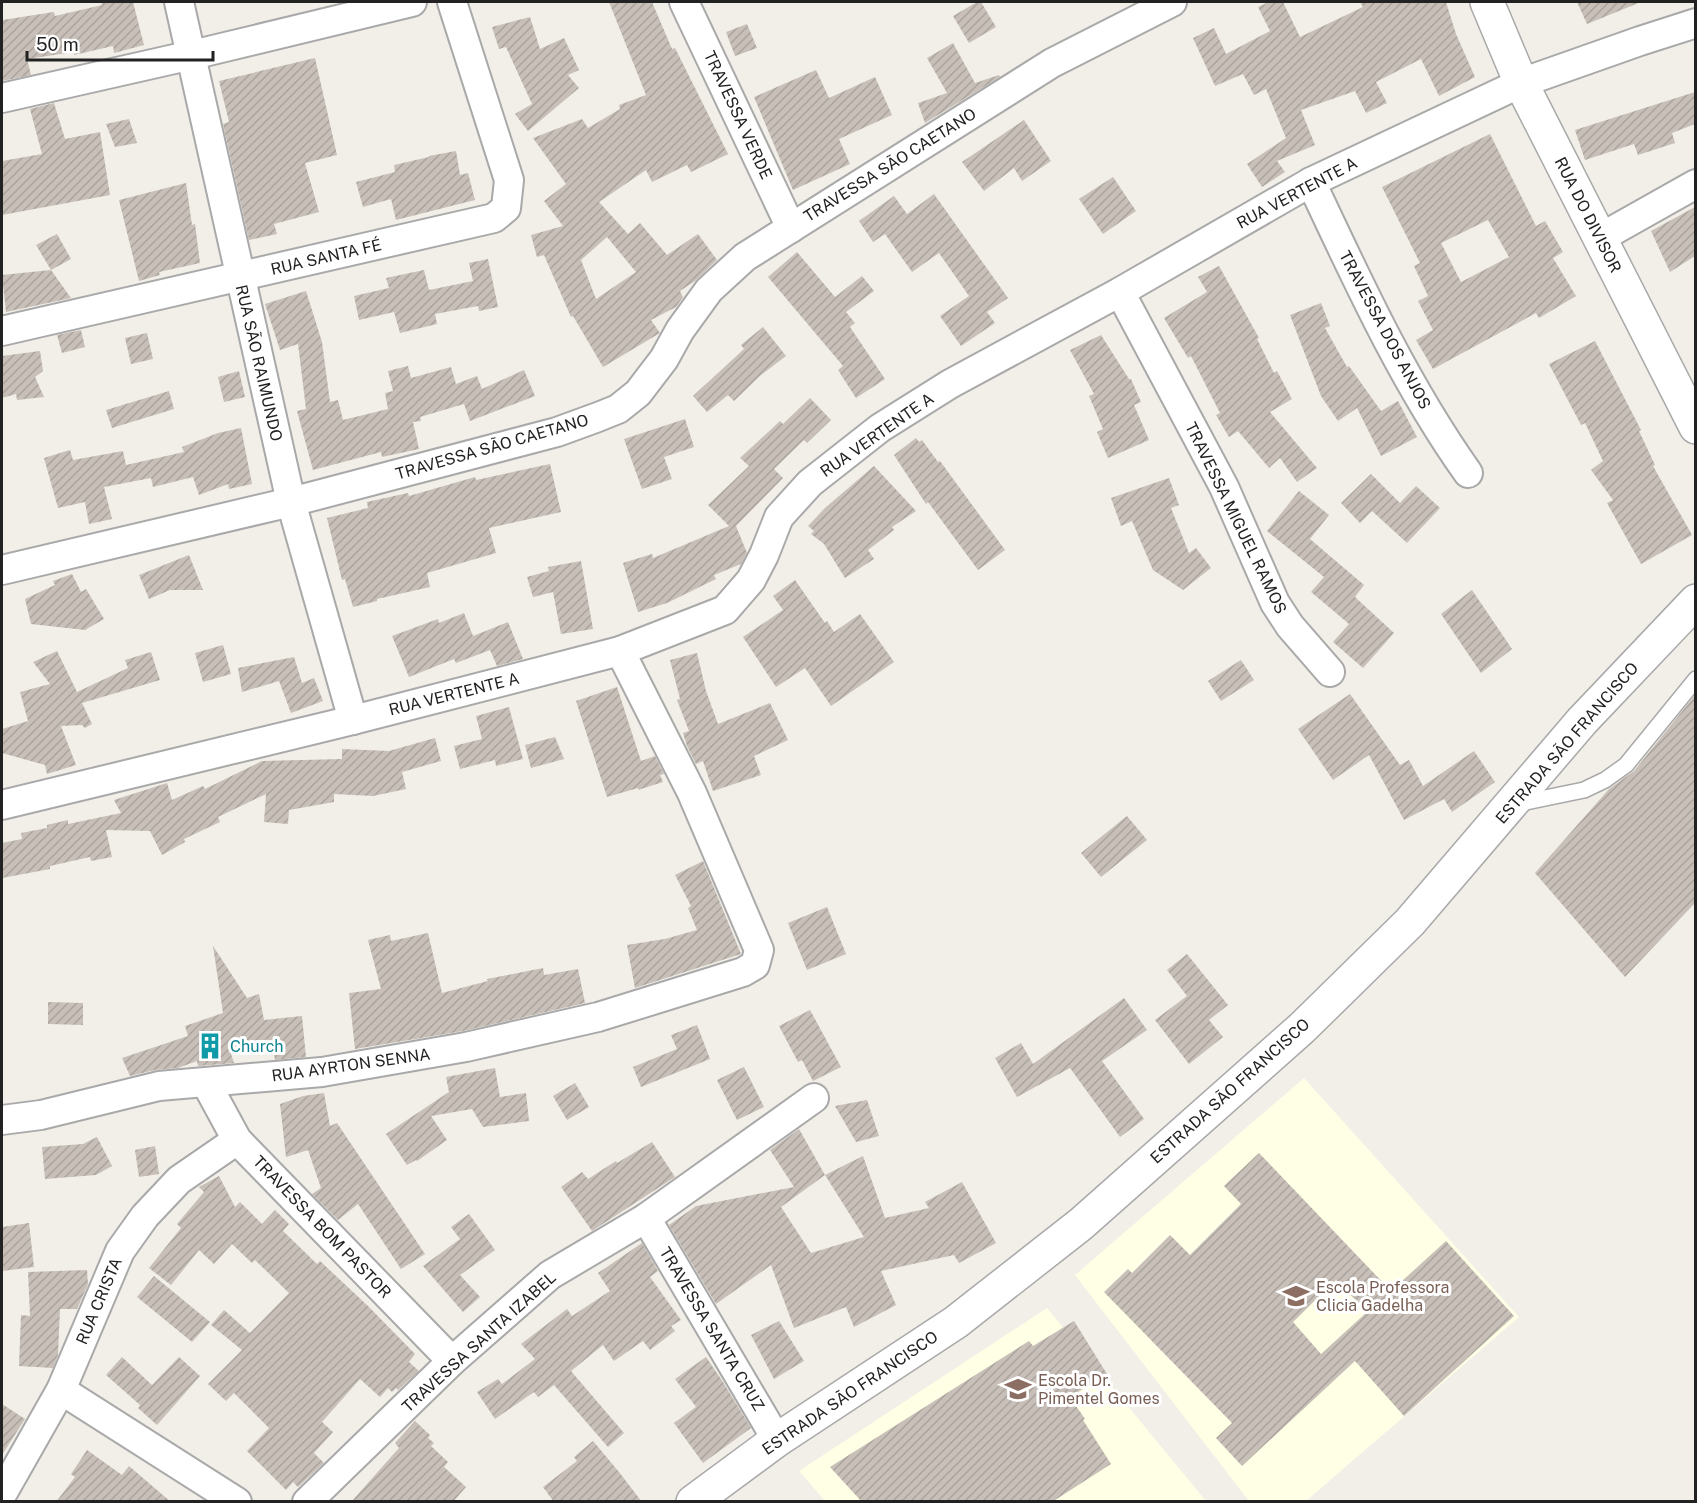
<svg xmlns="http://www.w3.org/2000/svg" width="1697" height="1503" viewBox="0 0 1697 1503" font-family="'Public Sans',sans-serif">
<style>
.education{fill:#ffffe5}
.building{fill:url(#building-hatch);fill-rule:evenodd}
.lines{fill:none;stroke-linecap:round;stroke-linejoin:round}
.service-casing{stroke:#a9a9a9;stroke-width:18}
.minor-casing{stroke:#a9a9a9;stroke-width:32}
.tertiary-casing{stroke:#a9a9a9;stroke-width:36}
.service{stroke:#fff;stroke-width:15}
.minor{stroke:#fff;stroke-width:28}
.tertiary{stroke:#fff;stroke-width:33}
.labels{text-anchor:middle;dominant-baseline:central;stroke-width:6;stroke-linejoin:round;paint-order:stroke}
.street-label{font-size:16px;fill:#222;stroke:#fff}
.culture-label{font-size:16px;fill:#0d838f;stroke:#fff;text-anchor:start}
.education-label{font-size:16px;fill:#785e54;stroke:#fff;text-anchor:start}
</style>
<defs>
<pattern id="building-hatch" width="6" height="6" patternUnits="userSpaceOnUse" patternTransform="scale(1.5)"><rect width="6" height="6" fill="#c7bfb8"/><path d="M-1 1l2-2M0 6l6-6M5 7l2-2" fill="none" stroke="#aba49e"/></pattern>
</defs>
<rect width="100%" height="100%" fill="#f2efe9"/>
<g class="education">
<path d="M1304,1078l215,239 -213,184h-57l-174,-226z"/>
<path d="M1047,1308l159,193h-381l-26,-30z"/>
</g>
<g class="building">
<path d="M101,2h32l11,43 -30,8 -1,-7 -39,9v-3l-47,7 4,16 -29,6v-61l52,-8 1,4 47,-11z"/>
<path d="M609,2h43l20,47 3,-1 53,106 -37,18 -4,-7 -35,17 -6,-12 -47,32 29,32 12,-11 27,32 31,-21 19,26 -22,21 -15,10 3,6 -7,10 -25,13 9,13 -57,34 -30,-51 -2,1 -27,-62 -7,2 -6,-22 32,-9 -19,-25 22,-17 -33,-46 49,-19 6,9 32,-19 -1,-4 27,-10zM607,237l29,35 -40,27 -15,-39z"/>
<path d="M977,2h4l15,25 -27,16 -16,-27z"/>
<path d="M1269,2h14l17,35 63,-30 -3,-5h86l10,32 19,43 -36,19 -18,-37 -45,23 11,21 -21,10 -11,-22 -54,19 14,35 -38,16 8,11 -23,15 -15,-23 39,-26 -20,-49 -12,6 -11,-21 -28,12 -22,-48 21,-10 12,26 44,-23 -12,-24z"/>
<path d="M1577,2h64l-54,22z"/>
<path d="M530,17l10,32 24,-11 15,32 -11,5 11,13 -51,43 -13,-17 17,-10 -26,-57 -7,2 -7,-22z"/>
<path d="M747,24l10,24 -22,8 -9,-24z"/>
<path d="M953,43l22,40 24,-8 1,2 -75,46 -7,-20 29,-10 -20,-35z"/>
<path d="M315,58l22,97 -32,8 14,49 -45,12 3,10 -28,6 -26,-116 6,-2 -10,-41z"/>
<path d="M816,70l13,28 46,-21 17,38 -53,24 11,25 -57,26 -39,-93z"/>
<path d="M1695,92v32l-23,9 3,10 -37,12 -4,-11 -49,16 -10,-30z"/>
<path d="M54,103l11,36 35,-7 10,63 -108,20v-54l40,-7 -12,-45z"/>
<path d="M129,119l8,24 -22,4 -9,-23z"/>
<path d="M1024,120l27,41 -29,20 -8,-13 -30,23 -22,-29z"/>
<path d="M1490,134l46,92 9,-5 18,31 -10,6 23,38 -37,22 -3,-5 -103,56 -17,-29 17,-10 -15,-29 10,-5 -14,-30 6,-3 -38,-76zM1488,220l21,37 -48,25 -20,-39z"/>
<path d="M456,151l4,24 8,-2 7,27 -79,20 -5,-21 -28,8 -7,-25 39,-10 -1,-7 35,-8v-1z"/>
<path d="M1113,177l23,34 -33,23 -24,-35z"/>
<path d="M186,183l6,42 3,-1 5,39 -41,9 1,3 -21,6 -20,-81z"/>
<path d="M934,194l74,104 -21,14 8,11 -34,23 -21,-30 29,-20 -30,-43 -27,19 -27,-38 -12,8 -14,-21 35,-25 13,18z"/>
<path d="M1695,207v49l-25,16 -19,-41z"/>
<path d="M57,234l14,25 -20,11 -15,-25z"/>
<path d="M797,252l38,45 27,-21 12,15 -28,21 9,11 -5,4 35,52 -29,19 -18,-28 5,-4 -75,-89z"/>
<path d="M488,259l10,48 -19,4 -1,-5 -43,8 2,10 -37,9 -6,-21 -35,8 -5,-24 35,-8 -3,-10 38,-8 5,20 44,-9 -4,-18z"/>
<path d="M1219,266l40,72 -2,1 17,34 3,-2 15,28 -22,13 47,56 -20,14 -17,-24 -11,10 -31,-37 -9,6 -13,-22 4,-2 -29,-57 -3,2 -24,-40 43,-26 -9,-15z"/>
<path d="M51,270l20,28 -65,14 -4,-37z"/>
<path d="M306,291l16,51 8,60 8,-2 5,20 45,-11 -3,-16 8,-2 -5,-20 20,-5 3,12 40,-11 5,17 21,-8 5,13 42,-19 11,26 -65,25 -6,-17 -44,13 1,4 -8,1 6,27 -37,8 -1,-5 -68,18 -16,-59 9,-2 -8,-65 -18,6 -15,-46z"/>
<path d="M1321,303l9,23 -5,2 22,39 2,-1 32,45 17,-10 19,36 -36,19 -24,-48 -19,13 -17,-25 -31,-81z"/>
<path d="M763,327l23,29 -25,19 -27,26 -6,-6 -21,17 -14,-16 51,-47 -3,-4z"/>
<path d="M81,330l4,17 -23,6 -5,-18z"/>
<path d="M147,333l6,26 -22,5 -6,-26z"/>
<path d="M1101,335l28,44h2l10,23 -7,3 15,35 -41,18 -11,-26 6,-3 -14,-33 5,-2 -24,-44z"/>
<path d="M1595,341l46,89 -2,1 16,34 -2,1 39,69 -51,29 -34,-61 6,-3 -22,-30 12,-9 -18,-38 -4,2 -32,-61z"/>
<path d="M40,351l3,20 -8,6 9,20 -27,3 -1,-6 -14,4v-42z"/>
<path d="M239,371l6,26 -21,5 -6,-25z"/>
<path d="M169,391l5,18 -62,19 -6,-18z"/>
<path d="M810,398l21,22 -24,23 -3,-3 -30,29 9,9 -47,48 11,27 -6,11 -27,11 2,4 -49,24 -29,9 -15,-49 29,-9 1,4 76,-32 -21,-21 41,-39 -9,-8 40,-37 3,3z"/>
<path d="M685,419l9,28 -30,10 8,22 -30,10 -18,-50z"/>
<path d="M241,428l11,56 -23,5 -1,-5 -29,11 -6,-18 -40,10 -2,-9 -47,9 8,32 -23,5 -4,-22 -27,6 -14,-50 26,-8 3,10 50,-9 3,14 58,-13 -2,-5 36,-14z"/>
<path d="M916,438l3,4 3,-2 16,22 2,-1 65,89 -27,20 -50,-68 -2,2 -32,-49z"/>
<path d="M550,464l11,48 -72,16 7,25 -69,20 3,14 -53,12v2l-24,6 -8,-28 -3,1 -15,-62 41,-10 -1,-6 41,-9 1,3 66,-19 1,3z"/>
<path d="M874,466l42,45 -24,16 2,3 -26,20 6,9 -29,19 -21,-34 -13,-10 3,-3 -6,-5 17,-18z"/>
<path d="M1371,474l29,29 16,-17 24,22 -33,35 -35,-32 -12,12 -19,-20z"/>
<path d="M1169,478l10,27 -8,3 18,45 7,-5 15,20 -28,22 -30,-20 -21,-49 -11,5 -10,-28z"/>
<path d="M1299,491l30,24 -19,24 54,46 -9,12 39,36 -31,35 -30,-26 16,-18 -38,-32 13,-15 -57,-46z"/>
<path d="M189,555l14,35h-33l-21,9 -10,-24z"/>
<path d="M581,561l12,68 -32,5 -8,-42 -20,5 -6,-20 22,-6 -1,-4z"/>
<path d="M72,574l9,18 5,-3 18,30 -19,11 -54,-6 -6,-25 30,-14 -2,-4z"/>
<path d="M795,580l30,43 2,-2 7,11 26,-18 34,48 -63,44 -26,-38 -29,19 -33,-50 40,-27 -10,-14z"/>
<path d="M1472,590l40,59 -31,24 -40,-59z"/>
<path d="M464,613l9,23 35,-14 15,37 -26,7 -7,-16 -34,13 -2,-4 -45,18 -17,-41 46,-17 1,4z"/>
<path d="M223,645l8,29 -28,8 -8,-29z"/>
<path d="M57,651l20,41 51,-24 -3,-8 26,-8 9,28 -78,23 10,21 -7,4 -3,-3 -21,1 15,39 -29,9 -2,-9 -43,-12v-24l26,-8 -8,-29 30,-8 -17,-22z"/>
<path d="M697,653l9,38 12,33 52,-21 18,37 -34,16 7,19 -48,16 -10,-30 -7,3 -9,-18 -4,-13 6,-2 -12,-31 3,-1 -10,-39z"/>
<path d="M294,657l8,26 12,-5 9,23 -32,12 -12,-32 -37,11 -4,-24z"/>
<path d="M1241,660l13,20 -33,21 -13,-20z"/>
<path d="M617,687l24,74 14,-5 9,18 -4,1 3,7 -25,8v-2l-31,9 -31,-96z"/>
<path d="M1350,694l50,71 9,-5 14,26 51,-35 21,31 -43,30 -8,-13 -40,21 -35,-65 -36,25 -35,-51z"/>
<path d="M1695,695v208l-70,74 -90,-104 74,-84 25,-18z"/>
<path d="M509,707l14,52 -27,7 -1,-6 -35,9 -6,-23 28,-7 -6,-23z"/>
<path d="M555,737l9,22 -33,9 -6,-23z"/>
<path d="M435,738l6,23 -39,11 4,17 -33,7 -39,-2v8l-45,8 -1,14 -24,-2 2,-28 -48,23 2,5 -36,17 1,3 -23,13 -12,-24 -44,-1 6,27 -21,4 -1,-4 -40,9v3l-48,9v-35l20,-4 -1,-6 26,-5v-3l21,-5v4l53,-11 -7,-13 53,-17 5,17 31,-14 2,3 57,-28 80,-2v-10l47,2z"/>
<path d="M1127,816l20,24 -46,37 -20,-24z"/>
<path d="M703,861l38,93 -106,34 -8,-43 38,-6 32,-9 -9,-22 3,-2 -16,-31z"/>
<path d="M827,907l19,47 -39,16 -19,-47z"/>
<path d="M428,933l14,60 46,-12 -1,-2 56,-11 1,7 34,-6 7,34 -122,28 -108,18 -6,-56 32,-4 -13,-49 22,-5 1,6z"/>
<path d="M213,946l34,52 12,-4 5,26 38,-4 4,41 -31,3 -2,-12 -42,6 3,9 -36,3 -1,-5 -19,7 -23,2 -25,6 -8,-18 66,-22 -3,-10 38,-13z"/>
<path d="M1187,954l41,51 -19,15 14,17 -34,27 -34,-44 32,-24 -20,-26z"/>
<path d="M1124,998l23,32 -45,31 42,58 -24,18 -50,-69 -53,29 -22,-39 26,-15 12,21z"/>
<path d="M48,1002l35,1v22l-35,-1z"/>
<path d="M810,1010l31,57 -28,14 -11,-21 -4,2 -19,-36z"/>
<path d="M697,1025l13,34 -69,28 -8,-20 44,-18 -6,-14z"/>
<path d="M744,1067l20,40 -27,13 -20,-40z"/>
<path d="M495,1068l5,29 26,-4 3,28 -46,6 -11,-18 -41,7 16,24 -30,21 -1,-1 -9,5 -21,-31 63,-42 -3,-15z"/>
<path d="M575,1083l14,24 -22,13 -14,-24z"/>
<path d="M324,1093l6,33 7,-3 88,131 -24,15 -43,-65 -20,16 -26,-26 9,-6 -13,-38 -22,7 -6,-53 23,-8z"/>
<path d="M867,1100l12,36 -23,6 -21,-36z"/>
<path d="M799,1129l26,46 38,-19 22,62 44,-10 -4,-6 37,-20 34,61 -37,20 -5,-8 -73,16 15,34 -42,22 -8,-20 -52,21 -23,-63 -55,39 -47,-79 27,-19 98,-19 -24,-37zM825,1175l39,62 -53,16 -30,-46z"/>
<path d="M97,1137l15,29 -16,9 -51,4 -3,-32 41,-3z"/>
<path d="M652,1142l23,35 -83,54 -31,-44 21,-15 6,7 28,-18 1,2z"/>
<path d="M155,1146l4,28 -20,3 -4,-27z"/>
<path d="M1259,1153l132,138 55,-50 68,75 -110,100 -49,-55 -113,105 -26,-28 16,-15 -128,-131 24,-23 4,4 38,-38 20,20 51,-51 -17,-18zM1336,1280l31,32 -46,42 -28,-32z"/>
<path d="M219,1176l16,31 5,-5 22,22 13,-14 14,14 -6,7 34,33 3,-3 48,45 47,48 -6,8 10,9 -21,19 -2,-2 -4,4 -4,-4 -8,9 -20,-18 -38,43 11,10 -19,21 10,10 -26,24 -5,-5 -7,8 -39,-39 22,-23 -35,-35 -8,8 -18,-17 34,-34 -31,-25 13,-15 26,23 39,-40 -34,-33 -3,3 -20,-19 -18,20 -15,-14 -28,35 -22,-17 32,-40 -4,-4 27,-32 -5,-5z"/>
<path d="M469,1214l26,36 -35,25 20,22 -17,15 -40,-46 37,-27 -9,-12z"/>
<path d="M29,1223l5,44 -32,4v-44z"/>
<path d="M642,1243l16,28 -8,6 31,43 -10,6 4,5 -25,19 -7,-9 -29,20 -11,-16 -32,26 53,62 -16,14 -54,-62 -16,12 -4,-5 -39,27 -18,-27 21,-13 4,5 33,-25 -14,-15 46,-35 5,7 38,-25 -12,-18z"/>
<path d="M87,1270l1,14 -11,25h-17l-2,46 -5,13 -34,-2 2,-51 9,1 -2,-44z"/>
<path d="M154,1276l56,46 -18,20 -55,-45z"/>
<path d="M779,1321l25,40 -30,18 -23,-44z"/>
<path d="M1074,1321l33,53 -37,23 15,22 -2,1 28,44 -59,38h-190l-32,-35 199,-126 4,5z"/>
<path d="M122,1357l30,28 27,-28 21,19 -43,49 -19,-17 2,-3 -34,-30z"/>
<path d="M706,1357l17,25 28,46 -48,35 -29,-40 22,-16 -21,-28z"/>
<path d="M2,1404l23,15 -23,36z"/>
<path d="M415,1421l15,14 -2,3 6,5 -3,3 17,16 -4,5 22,20 -13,15h-102l48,-54 -4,-5z"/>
<path d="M593,1441l26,31 23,30h-88l-11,-15 34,-26 -3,-4z"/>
<path d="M87,1450l35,25 7,-9 42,36h-115l19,-25 -4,-3z"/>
</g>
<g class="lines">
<g class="service-casing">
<path id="service" d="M1516,804l68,-14 21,-10 21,-15 70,-86"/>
</g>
<g class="minor-casing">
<g id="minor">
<path d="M179,2l112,500 62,218"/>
<path d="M684,2l107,226"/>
<path d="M2,98l190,-43 220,-53"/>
<path d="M1311,182c47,100 93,201 157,291"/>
<path d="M1600,238l96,-54"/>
<path d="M1120,292l104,195 51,116 15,23 40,46"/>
<path d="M2,331l492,-113 12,-10 3,-28 -57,-178"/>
<path d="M2,570l289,-68 266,-70 41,-15 20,-8 20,-16 26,-34 16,-29 29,-40 36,-33 307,-194 120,-61"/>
<path d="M2,805l351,-85 267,-69 105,-41 26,-30 13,-25 15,-38 31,-34 70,-55 70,-44 170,-92 191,-110 210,-99 119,-42 56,-18"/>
<path d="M206,1083l31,57 215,221"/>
<path d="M2,1120l39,-5 118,-29 163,-14 144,-25 132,-30 145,-45 12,-7 4,-15 -67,-157 -72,-142"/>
<path d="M646,1218l131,222"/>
<path d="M61,1390l176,112"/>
<path d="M2,1494l59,-104 59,-139 25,-35 34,-36 58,-40"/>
<path d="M307,1502l145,-141 98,-86 96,-57 168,-120"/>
</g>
</g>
<g class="tertiary-casing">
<g id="tertiary">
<path d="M1487,2l34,81 175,344"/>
<path d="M693,1502l84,-62 179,-118 125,-98 221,-196 108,-106 172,-201 114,-120"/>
</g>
</g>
<use href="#service" class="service"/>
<use href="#minor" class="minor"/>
<use href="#tertiary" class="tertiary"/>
</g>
<defs>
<g id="building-bare" transform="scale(2.07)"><path d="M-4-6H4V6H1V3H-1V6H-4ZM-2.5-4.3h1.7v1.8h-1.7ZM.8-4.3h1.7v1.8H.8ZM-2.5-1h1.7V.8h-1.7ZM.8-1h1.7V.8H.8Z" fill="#0f9aa8" stroke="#fff" stroke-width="2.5" paint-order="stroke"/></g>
<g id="school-bare" transform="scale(2.07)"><path d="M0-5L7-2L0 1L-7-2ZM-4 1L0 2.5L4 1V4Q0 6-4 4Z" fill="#8d6e63" stroke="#fff" stroke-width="2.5" paint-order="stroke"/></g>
</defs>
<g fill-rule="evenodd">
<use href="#building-bare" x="210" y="1046"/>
<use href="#school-bare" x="1296" y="1296"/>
<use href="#school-bare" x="1018" y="1389"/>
</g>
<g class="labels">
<g class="street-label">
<text transform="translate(738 115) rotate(65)">TRAVESSA VERDE</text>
<text transform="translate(890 165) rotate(-32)">TRAVESSA SÃO CAETANO</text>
<text transform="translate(1297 193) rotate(-28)">RUA VERTENTE A</text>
<text transform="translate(1588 215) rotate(63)">RUA DO DIVISOR</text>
<text transform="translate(326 257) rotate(-13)">RUA SANTA FÉ</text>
<text transform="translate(1385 330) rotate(62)">TRAVESSA DOS ANJOS</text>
<text transform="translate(259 363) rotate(77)">RUA SÃO RAIMUNDO</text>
<text transform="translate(877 435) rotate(-35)">RUA VERTENTE A</text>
<text transform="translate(492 447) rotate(-16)">TRAVESSA SÃO CAETANO</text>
<text transform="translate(1236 518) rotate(64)">TRAVESSA MIGUEL RAMOS</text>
<text transform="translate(454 694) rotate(-14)">RUA VERTENTE A</text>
<text transform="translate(1567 743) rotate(-49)">ESTRADA SÃO FRANCISCO</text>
<text transform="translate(351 1065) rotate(-8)">RUA AYRTON SENNA</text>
<text transform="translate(1230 1091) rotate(-42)">ESTRADA SÃO FRANCISCO</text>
<text transform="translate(322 1227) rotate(46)">TRAVESSA BOM PASTOR</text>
<text transform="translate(99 1301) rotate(-67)">RUA CRISTA</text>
<text transform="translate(712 1329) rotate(59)">TRAVESSA SANTA CRUZ</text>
<text transform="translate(479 1342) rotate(-42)">TRAVESSA SANTA IZABEL</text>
<text transform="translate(850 1393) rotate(-34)">ESTRADA SÃO FRANCISCO</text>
</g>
<g class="culture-label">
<text x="230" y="1046">Church</text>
</g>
<g class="education-label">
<text x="1316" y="1287">Escola Professora<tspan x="1316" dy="18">Clicia Gadelha</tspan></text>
<text x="1038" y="1380">Escola Dr.<tspan x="1038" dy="18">Pimentel Gomes</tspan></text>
</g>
</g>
<rect width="1697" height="1503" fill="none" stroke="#222222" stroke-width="6"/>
<path d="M27 51v9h186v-9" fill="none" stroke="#222222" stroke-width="3"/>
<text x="36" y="51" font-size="18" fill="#222222" stroke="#ffffff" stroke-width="4.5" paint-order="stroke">50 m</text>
</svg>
